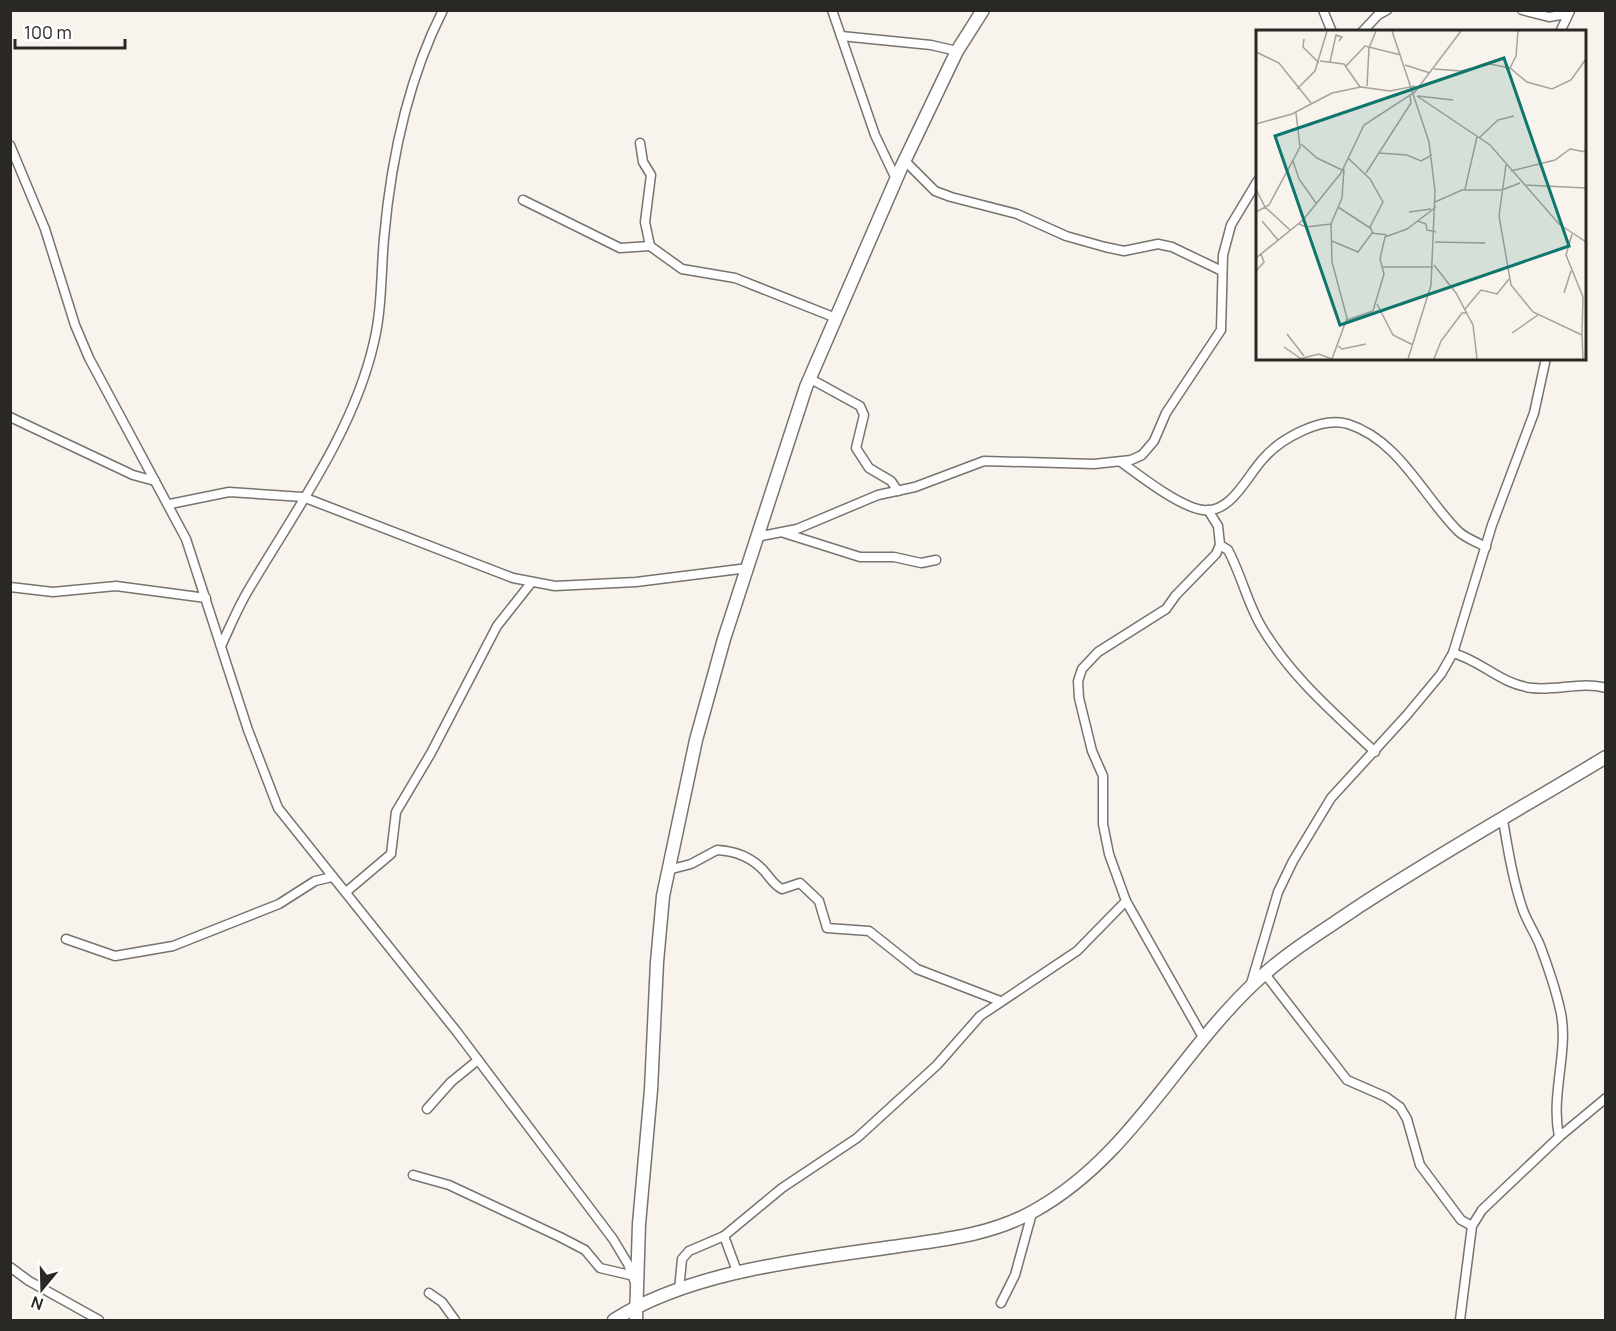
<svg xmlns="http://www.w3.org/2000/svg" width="1616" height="1331" viewBox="0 0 1616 1331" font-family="Manrope,sans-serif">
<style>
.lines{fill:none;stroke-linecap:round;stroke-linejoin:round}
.street-casing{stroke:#78736d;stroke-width:11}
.secondary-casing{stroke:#78736d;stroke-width:15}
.street{stroke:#fff;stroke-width:8}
.secondary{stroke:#fff;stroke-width:12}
.inset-road{fill:none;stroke:#a6a29c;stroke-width:1.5}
.view{fill:#0f766e;fill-opacity:0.15;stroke:#0f766e;stroke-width:3}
.inset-edge{fill:none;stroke:#2a2825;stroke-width:3}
</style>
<rect width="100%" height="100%" fill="#f8f3ec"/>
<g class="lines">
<g class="street-casing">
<g id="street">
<path d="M832,10l43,125 21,44"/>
<path d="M1323,10l9,22"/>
<path d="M1522,10l27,7 18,-3"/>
<path d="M1362,32l16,-17 9,-5"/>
<path d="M1560,32l10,-21"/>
<path d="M841,36l90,9 26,6"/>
<path d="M640,143l3,19 8,13 -6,47 5,24 32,23 53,9 101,40"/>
<path d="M10,145l35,84 30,96 14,33 97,181 62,191 30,78 179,224 156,207 15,25 8,21"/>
<path d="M905,161l30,30 16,6 66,17 49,22 39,11 19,4 34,-7 14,3 50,24"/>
<path d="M523,200l97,48 30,-2"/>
<path d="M809,378l51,28 4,9 -8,33 13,20 22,13 7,10"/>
<path d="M10,417l123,58 22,6"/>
<path d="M1121,462c19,14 59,45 82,48 28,4 44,-34 60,-51 17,-20 58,-43 85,-35 51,16 75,72 110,107 7,7 19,11 28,16"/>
<path d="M170,504l59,-12 74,5 210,81 42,8 81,-4 112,-14"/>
<path d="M784,533l76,24h34l27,6 15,-3"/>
<path d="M756,537l41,-8 81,-34 37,-8 69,-26 110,3 37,-4 11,-5 12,-14 12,-28 55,-83 2,-75 8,-30 27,-45"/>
<path d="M1220,545l8,5c13,24 19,52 33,76 29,50 73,87 114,126"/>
<path d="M10,587l43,5 63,-6 90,12"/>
<path d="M221,646c9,-19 17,-39 28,-57 46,-78 105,-158 125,-247 8,-33 7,-70 10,-104 7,-79 23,-157 59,-228"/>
<path d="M1453,653c29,8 47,31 79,35 25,3 50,-7 74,0"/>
<path d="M1503,820c5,30 10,61 20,90 4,11 11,22 16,33 8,21 16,44 21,66 10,40 -10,84 -1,128"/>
<path d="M668,870l23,-6 26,-14c19,1 35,7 48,22 6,7 9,13 17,17l18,-6 19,18 8,27 42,3 48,38 83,32"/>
<path d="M346,892l45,-38 5,-42 35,-59 66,-127 34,-43"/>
<path d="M66,939l49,17 58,-10 106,-42 36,-23 17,-4"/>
<path d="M1265,974l82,106 39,17 14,10 7,12 13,46 41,55 11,6"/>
<path d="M1250,987l28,-95 15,-31 38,-63 75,-82 35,-42 12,-21 39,-128 42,-112 12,-55"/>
<path d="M1204,1039l-78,-138 -17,-47 -6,-30v-48l-11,-25 -13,-53 -1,-17 4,-12 16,-17 68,-43 10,-14 40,-41 4,-9 -2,-19 -10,-16"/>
<path d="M427,1109l24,-27 27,-22"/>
<path d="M413,1175l36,10 111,52 25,13 15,18 30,7"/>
<path d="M724,1236l14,38"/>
<path d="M10,1267l19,14 70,39"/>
<path d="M679,1290l3,-31 7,-8 35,-15 58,-48 75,-50 80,-73 43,-49 97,-65 49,-50"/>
<path d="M429,1293l13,9 13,18"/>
<path d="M1001,1303l14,-28 17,-62"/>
<path d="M1460,1320l12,-94 10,-16 77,-73 47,-39"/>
</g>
</g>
<g class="secondary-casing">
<g id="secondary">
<path d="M614,1320c77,-49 188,-60 278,-73 48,-7 98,-11 142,-36 99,-55 146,-162 228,-235 30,-27 64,-47 96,-69 81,-53 165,-100 248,-150"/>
<path d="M636,1320l3,-96 12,-134 6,-128 6,-66 33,-156 28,-101 82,-252 95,-219 56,-117 26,-41"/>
</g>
</g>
<use href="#street" class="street"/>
<use href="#secondary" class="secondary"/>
</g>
<g transform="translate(1256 30)">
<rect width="330" height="330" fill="#f8f3ec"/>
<path class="inset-road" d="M136,1l37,111 6,49 -4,94 -23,74M48,9l-1,8 16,16M0,22l23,11 32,40M64,31l24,3 16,23M74,32l6,-27 6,2 -3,4M149,35l25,8M90,36l19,-20 36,9M254,38l6,-12 2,-25M178,39l27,2 29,-7 20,4 17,14 25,7 19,-9 15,-21M111,56l2,-38 7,-17M41,59l18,-18 12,-40M161,66l73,49 69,79 27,18M162,66l35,4M0,94l36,-10 40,-21 29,-6 29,4 25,-5M223,108l19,-18 16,-4M45,114l16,14 25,12M123,123l28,2 14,6 11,-6M92,128l22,21 13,23 -13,25 3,6M37,131l6,18 17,24M250,135l-7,51 12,69 22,27 49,23 1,24M255,141l44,-11 15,-11 16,3M110,143l45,-70 -1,-7M268,155l62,3M0,159l9,18 25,23M209,159l12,-52M179,172l27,-12h40l18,-7M82,177l32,21M0,182l13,-7 31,-58 -4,-34M153,182l22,-3M6,191l16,19M162,191l8,3 1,6 9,2M43,194l7,3 25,-3M316,204l-6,21 17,42 -1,38M76,211l26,11 14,-19 15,2M179,212l50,1M0,228l47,-38 38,-47 23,-48 51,-33 46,-61M178,235l22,28 17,32 4,34M127,237h50M0,241l8,-9 -3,-8M308,263l7,-22M121,274l16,31 20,10M209,279l16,-19 16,4 12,-15M91,290l26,-9 11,-37 -4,-15 5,-22 22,-8 29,-22M256,303l26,-18M31,304l17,22M82,316l4,3 24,-5M28,317l16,11M43,329l20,-5 13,5M76,329l15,-41 -15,-56 -1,-38 11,-26 2,-29M178,329l7,-18 21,-28h5"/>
<path class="view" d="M248,28l65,188 -229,79 -65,-189z"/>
<rect width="330" height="330" class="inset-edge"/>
</g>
<rect width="1616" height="1331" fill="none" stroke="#2a2825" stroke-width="24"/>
<g transform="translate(42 1289) rotate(199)" stroke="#ffffff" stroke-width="4.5" paint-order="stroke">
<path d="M0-4.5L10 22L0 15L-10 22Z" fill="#2a2825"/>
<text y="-9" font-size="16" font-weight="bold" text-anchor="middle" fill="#2a2825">N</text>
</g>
<path d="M15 39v9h110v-9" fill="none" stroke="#2a2825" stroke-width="3"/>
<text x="24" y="39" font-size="18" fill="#2a2825" stroke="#ffffff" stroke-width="4.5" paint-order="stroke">100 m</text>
</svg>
